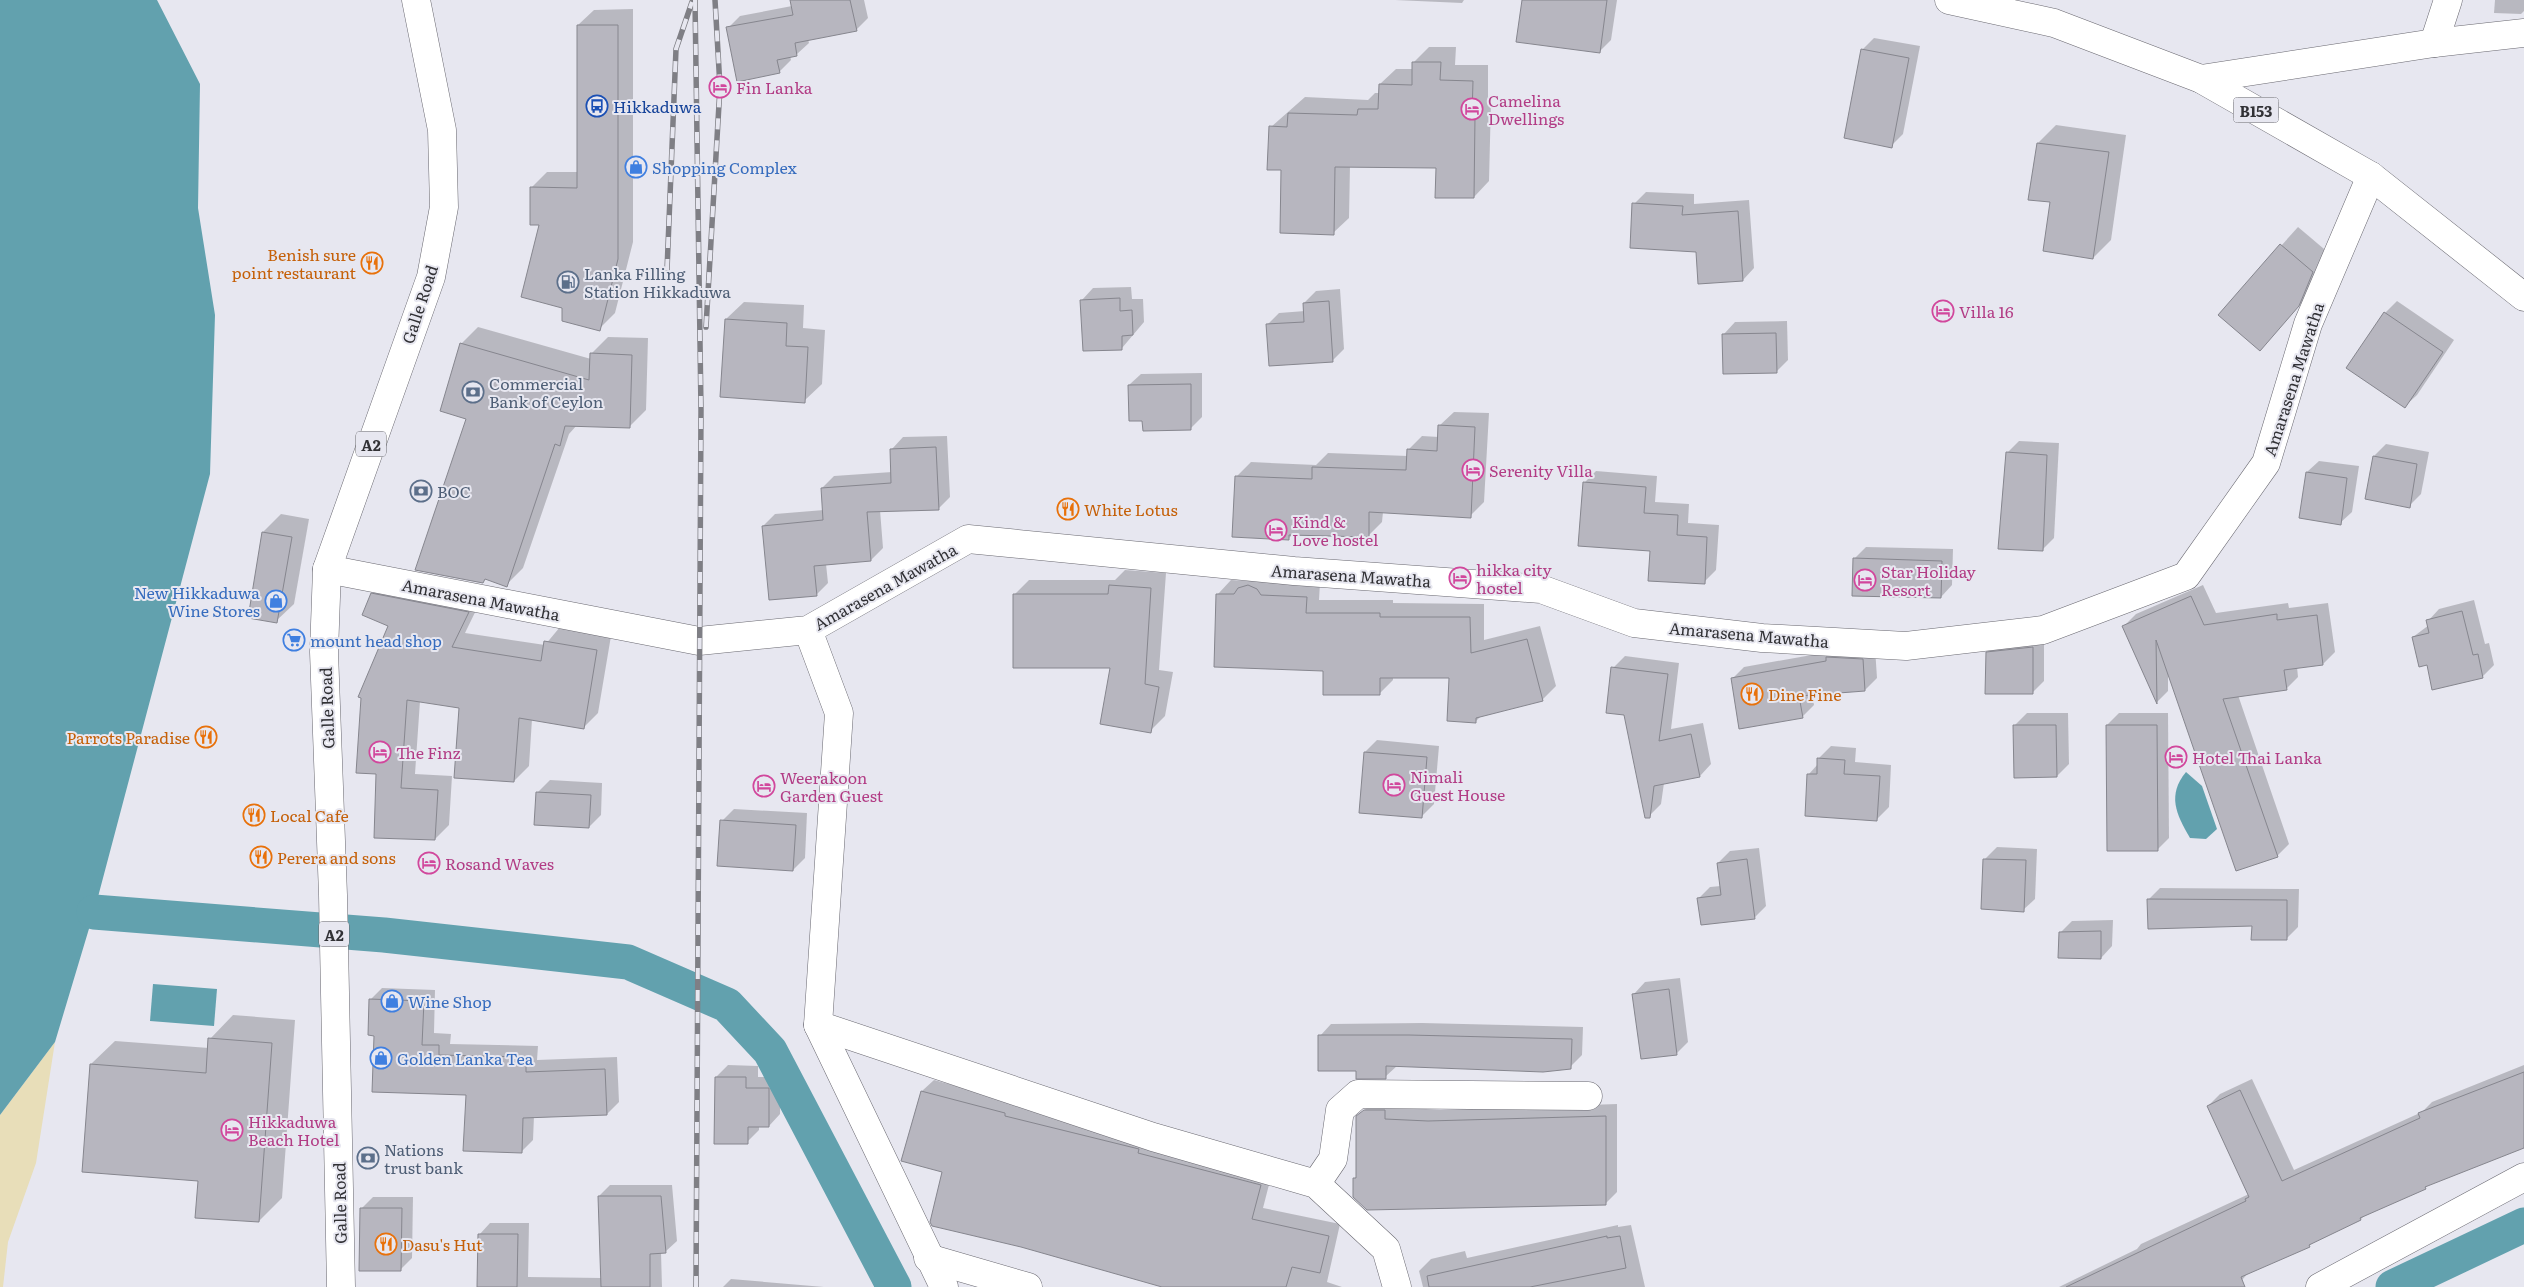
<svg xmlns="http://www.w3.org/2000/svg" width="2524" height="1287" viewBox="0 0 2524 1287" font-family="Literata,serif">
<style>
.sand{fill:#e8deb9}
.water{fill:#62a1ae}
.shadow{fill:#0003}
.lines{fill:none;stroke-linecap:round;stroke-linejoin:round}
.canal{stroke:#62a1ae;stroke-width:35}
.building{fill:#b7b6bf;stroke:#86868e}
.minor-casing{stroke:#696870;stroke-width:29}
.primary-casing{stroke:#696870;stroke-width:29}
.trunk-casing{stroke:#696870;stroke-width:29}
.minor{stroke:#fff;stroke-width:28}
.primary{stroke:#fff;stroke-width:28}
.trunk{stroke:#fff;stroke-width:28}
.rail-casing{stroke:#7f7f85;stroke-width:5.5}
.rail{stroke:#e7e7f0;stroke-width:4;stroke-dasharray:11;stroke-linecap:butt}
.labels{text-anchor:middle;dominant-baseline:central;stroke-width:4;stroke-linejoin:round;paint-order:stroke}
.shield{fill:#e7e7f0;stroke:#68686d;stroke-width:1}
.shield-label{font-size:15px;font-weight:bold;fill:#313135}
.hotel-label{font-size:16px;fill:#b23c85;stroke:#e7e7f0;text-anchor:start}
.transit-label{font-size:16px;fill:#164399;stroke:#e7e7f0;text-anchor:start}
.shop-label{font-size:16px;fill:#366cbe;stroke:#e7e7f0;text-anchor:start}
.food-label{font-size:16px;fill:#c56008;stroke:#e7e7f0;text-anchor:start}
.service-label{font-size:16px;fill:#4e5e75;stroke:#e7e7f0;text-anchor:start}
.street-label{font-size:16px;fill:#313135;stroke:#e7e7f0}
</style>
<rect width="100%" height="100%" fill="#e7e7f0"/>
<path class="sand" d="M55,1042l-19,121 -28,79 -5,45h-3v-172z"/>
<g class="water">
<path d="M0,0h157l43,84 -2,124 17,107 -5,159 -116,438 -39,130 -55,73z"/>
<path d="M2186,772l16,14 15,43 -11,10 -16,-1c-14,-24 -23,-43 -4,-66z"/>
<path d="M153,984l64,5 -3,37 -64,-5z"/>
</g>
<g class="shadow">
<path d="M791,0h73l4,18 -12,12 -48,9 1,4 -12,11 -7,2 1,4 -12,12 -51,-44 12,-12 52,-10z"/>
<path d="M1395,0h69l-2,3z"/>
<path d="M1523,0h94l-6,40 -12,12z"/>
<path d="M2495,0h29v11l-3,3 -27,-1z"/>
<path d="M633,9v233l-18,71 -16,16 -36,-22 -32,-119 16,-16h31v-147l16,-15z"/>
<path d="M1874,38l46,8 -17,88 -12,12 -29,-96z"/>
<path d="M1429,47h27l-1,18h33v35l3,1 -2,80 -15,16 -37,-30 -87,-1 -1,52 -16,15 -50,-64 -12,-42 34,-30 63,3 7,-7h5v-9l16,-15h17v-6z"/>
<path d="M2056,125l70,10 -15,105 -18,18 -55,-115z"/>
<path d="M1646,192l48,2v10l55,-4 5,68 -11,12 -46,-29 -63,-47z"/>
<path d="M2298,227l32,27 -14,33 -56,62 -41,-34z"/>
<path d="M1131,287l1,12h11l1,23 -22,26 -40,-48 11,-12z"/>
<path d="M1340,289l4,60 -12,12 -65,-36 12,-12 26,-2 -1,-8 12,-12z"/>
<path d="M2397,301l57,39 -37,55 -12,11 -20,-93z"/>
<path d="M744,302l60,3 -1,23 22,2 -3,54 -18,17 -78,-82z"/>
<path d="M1787,321l1,39 -12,12 -52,-38 11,-12z"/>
<path d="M478,327l113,32v-5l17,-17 40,1 -2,72 -17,17 -52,-2 -8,9 -46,134 -17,17 -20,-7 -4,4 -21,-238z"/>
<path d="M1202,373v44l-12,12 -61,-44 12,-11z"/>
<path d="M1454,412l35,1 -5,89 -14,14 -87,-4 -1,10 -14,14 -75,-2 -5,5 -52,-62 15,-15 65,3 12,-12 80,3v-6l14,-14 17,1v-11z"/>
<path d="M947,436l3,61 -12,12 -58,1 3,38 -12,12 -45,4 2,19 -12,12 -53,-69 12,-12 49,-4 -2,-22 12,-12 58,-4v-23l11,-12z"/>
<path d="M2019,441l40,2 -5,95 -12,12 -35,-97z"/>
<path d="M2386,444l43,8 -8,42 -12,12 -35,-50z"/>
<path d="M2319,461l40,5 -7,46 -12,11 -33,-51z"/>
<path d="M1596,471l61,5 -2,26 34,2 -1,19 31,2 -3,45 -12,12 -53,-32 -67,-67z"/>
<path d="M281,514l28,5 -15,85 -18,17 -27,-4 14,-85z"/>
<path d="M1866,547l87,2 -1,36 -11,12 -87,-38z"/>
<path d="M1125,570l41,3 -7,97 14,2 -8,44 -15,15 -39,-64 -97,-72 15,-15h86z"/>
<path d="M1253,575l67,8 -1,17h74v3l91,1v36l56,-14 16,60 -14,14 -61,16 -6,6 -25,-45h-57v3l-14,14 -55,-25 -106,-75 13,-14 16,1z"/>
<path d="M387,579l95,19 -17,35 80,12 15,-18 51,9 -13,77 -14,14 -52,-8 -3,47 -15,15 -54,-74 -40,-6 -5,73 37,2 -3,49 -14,14 -60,-2 14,-212 -17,-31z"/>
<path d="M2203,585l13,28 72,-10 1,5 39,-5 7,49 -12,12 -26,3 1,10 -12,12 -48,6 51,149 -12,12 -109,-184v19l-11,11 -33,-76 12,-12z"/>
<path d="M2474,600l11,44 4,-1 5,22 -12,12 -69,-40 16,-12 -1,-4 11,-12z"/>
<path d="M2044,636v45l-12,12 -45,-40 12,-12z"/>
<path d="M1875,648l2,30 -12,12 -53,4 2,11 -12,12 -70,-38 12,-12 90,-16z"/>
<path d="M1625,656l54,7 -8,66 32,-6 8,41 -11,12 -36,7 -3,21 -12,12 -36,-148z"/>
<path d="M2027,713h41l1,51 -12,12 -42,-51z"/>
<path d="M2119,713h49l1,125 -12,12 -50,-125z"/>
<path d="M1377,740l62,6 -5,58 -12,12 -57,-64z"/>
<path d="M1831,746l25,2 -1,14 36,3 -2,42 -12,12 -68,-45 9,-10 1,-6z"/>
<path d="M550,780l52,3 -1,32 -12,12 -54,-3 3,-32z"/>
<path d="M734,809l73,4 -2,45 -12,12 -71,-49z"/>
<path d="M1997,847l40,2 -2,50 -12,11 -38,-51z"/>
<path d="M1759,848l7,58 -12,12 -56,-19 12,-12 11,-1 -3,-23 12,-12z"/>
<path d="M2160,888l139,1 -1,38 -11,11 -34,-13 -105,-25z"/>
<path d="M2113,920l-1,26 -11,12 -41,-25 12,-12z"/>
<path d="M1680,978l8,64 -12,12 -42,-60 11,-12z"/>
<path d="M382,988l53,2 -1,43 17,1 -1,10 88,2 -1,14 80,-3 2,45 -12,12 -73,2 -1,24 -12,12 -54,-58 -92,-60 -5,-34z"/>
<path d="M233,1015l62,5 -13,178 -23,23 -59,-41 -109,-116 24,-23 94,7 1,-9z"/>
<path d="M1422,1023l161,4 -1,28 -12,12 -172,-2 -13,12 -27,-7 -38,-34 11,-12z"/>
<path d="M728,1065l30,1v11h23l-1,37 -11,12h-10v4l-12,12 -31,-65z"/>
<path d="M2524,1065v81l-95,38 -4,4 -60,27 -4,4 -45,21 -7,6 -60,26 -7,8 -15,7h-168l78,-38 4,-5 108,-50 -41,-88 12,-12 32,-15 42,91 128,-58 10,-10z"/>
<path d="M934,1080l338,93 -9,35 77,16 -13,58 15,5h-177l-143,-41 -79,-75 -21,-80z"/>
<path d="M1617,1104v88l-12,12 -251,-25 3,-3v-59l13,-12 70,5z"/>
<path d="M610,1185h62l5,56 -12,11h-4l1,35h-184l1,-52 11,-12h39l-1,54 74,1 -3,-82z"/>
<path d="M373,1197h40l-1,61 -12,12 -39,-61z"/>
<path d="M1618,1225v2l13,-2 14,62h-222l-4,-16 12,-12 34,-8 2,7z"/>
<path d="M731,1279l93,8h-101z"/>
</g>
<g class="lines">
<g class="canal">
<path d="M94,912l290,23 244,27 99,43 43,46 124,236"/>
<path d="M2393,1287l131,-62"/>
</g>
</g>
<g class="building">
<path d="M790,0h60l7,31 -62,12 2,13 -20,4 3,13 -43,9 -11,-55 67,-12z"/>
<path d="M1522,0h85l-7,53 -84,-11z"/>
<path d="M577,25h41v234l-18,72 -38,-10v-13l-41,-11 18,-72h-9v-38l47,1z"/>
<path d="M1861,49l48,9 -17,90 -48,-10z"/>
<path d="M1412,62h29l-1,18 33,1 -1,35h3l-1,82h-39l1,-30 -101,-1 -1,68 -54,-2 1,-63h-14l2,-44 18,1 1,-14 69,2 1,-6h20l1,-25 33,1z"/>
<path d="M2037,143l72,9 -16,107 -50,-8 7,-49 -22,-2z"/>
<path d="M1632,203l51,3 -1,9 56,-4 5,70 -45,3 -2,-32 -66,-4z"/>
<path d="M2280,244l33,28 -14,34 -39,45 -42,-36z"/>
<path d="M1120,298v13l12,-1 1,25 -11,1v14l-39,1 -3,-51z"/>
<path d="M1329,301l4,61 -64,4 -3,-42 38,-2 -1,-19z"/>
<path d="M2384,312l59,40 -38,56 -59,-40z"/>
<path d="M725,319l62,4 -1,23 22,1 -3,56 -85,-6z"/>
<path d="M1776,333l1,40 -54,1 -1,-40z"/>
<path d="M460,343l129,37 1,-27 42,2 -2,73 -65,-2 -5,20 -5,-2 -48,143 -22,-8 -2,4 -68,-13 51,-151 -26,-8z"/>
<path d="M1191,384v46l-48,1 -1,-10h-13l-1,-36z"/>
<path d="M1438,425l37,2 -4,91 -102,-6v25l-80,-2v5l-57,-3 3,-61 77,3v-12l94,3 1,-21 30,2z"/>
<path d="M936,447l3,63 -72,2 4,49 -57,5 3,30 -48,4 -7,-74 61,-6 -2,-32 70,-5 -1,-34z"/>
<path d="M2006,452l41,3 -4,96 -45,-2z"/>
<path d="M2373,456l44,8 -7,44 -45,-9z"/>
<path d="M2306,472l41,6 -6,47 -42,-7z"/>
<path d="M1583,482l63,5 -2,26 34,2 -1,20 30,2 -2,47 -57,-3 2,-30 -72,-5z"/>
<path d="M262,532l30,5 -15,86 -29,-5z"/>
<path d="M1853,558l89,3 -1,37 -89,-2z"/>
<path d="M1109,585l42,3 -6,96 14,3 -8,46 -51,-9 10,-56h-97v-74h95z"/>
<path d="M1248,585l9,4 4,6 46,2 -1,16h74v4h90l1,36 56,-14 16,62 -67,17v5l-29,-2 2,-43h-69v17h-57v-24l-109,-4 2,-73h18l4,-6z"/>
<path d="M371,593l98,19 -17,35 89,14 3,-20 53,9 -13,79 -65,-11 -5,64 -60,-4 5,-70 -52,-8 -6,88 37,2 -3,50 -61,-2 2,-64 -20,-1 5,-75 -3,-1 30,-71 -26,-11z"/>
<path d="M2191,596l13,29 73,-11v6l40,-5 6,50 -39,5 3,20 -64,9 55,158 -42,14 -80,-231 1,64 -35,-78z"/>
<path d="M2462,611l11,44 5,-1 5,24 -51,12 -5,-25 -8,2 -7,-30 17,-4 -3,-13z"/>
<path d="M2033,647v47h-48l1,-42z"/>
<path d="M1826,657l37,2 2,32 -66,5 4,22 -64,11 -8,-51 95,-17z"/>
<path d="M1611,667l57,7 -9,67 32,-7 9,43 -46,9 -4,32h-5l-21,-103 -18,-2z"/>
<path d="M2013,725h43l1,52 -43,1z"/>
<path d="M2106,725h51l1,126h-51z"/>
<path d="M1364,752l63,5 -5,61 -63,-5z"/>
<path d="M1817,758l28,2 -1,14 36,2 -3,45 -72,-5 2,-42h10z"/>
<path d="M536,792l55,3 -2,33 -55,-3z"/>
<path d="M720,820l76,5 -3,46 -76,-5z"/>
<path d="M1747,859l8,60 -54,6 -4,-27 24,-3 -4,-32z"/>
<path d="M1983,859l43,1 -2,52 -43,-3z"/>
<path d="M2147,899l140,1v40h-36l1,-14 -104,3z"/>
<path d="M2101,931v28l-43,-1 1,-26z"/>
<path d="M1669,989l8,66 -36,4 -9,-65z"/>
<path d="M369,999l55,2 -2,44h17v10l87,2v15l79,-3 2,46 -84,3 -1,35 -59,-2 3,-56 -94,-3 2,-56 -6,-1z"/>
<path d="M1318,1035h91l163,4 -1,30 -28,3 -157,-6v13h-30v-8h-38z"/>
<path d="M208,1038l64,5 -13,179 -64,-4 3,-37 -116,-9 8,-108 116,9z"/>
<path d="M2524,1072v76l-99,39 1,2 -66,29 1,2 -52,25 1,2 -69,30 4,10h-179l180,-86 -1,-2 4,-2 -42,-91 33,-16 42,91 138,-63 -2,-5z"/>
<path d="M715,1077h31v11h23v39h-21v17h-34z"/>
<path d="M921,1091l84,22v3l134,33 -1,4 123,32 -9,34 77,17 -9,37 -28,-6 -6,20h-124l-141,-40 -89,-21 -2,-4 12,-50 -41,-11z"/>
<path d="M1364,1110h21v9l43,2 178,-5v89l-239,5 -14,-13v-19h3v-62z"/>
<path d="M598,1196h63l5,57 -16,1v33h-49z"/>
<path d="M360,1208h42l-1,63h-42z"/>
<path d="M478,1234h40l-1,53h-40z"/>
<path d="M1607,1236v2l13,-2 6,32 -96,19h-101l-2,-11z"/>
</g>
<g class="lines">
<g class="minor-casing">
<g id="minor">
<path d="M2434,43l14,-43"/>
<path d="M2201,79l233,-36 90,-10"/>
<path d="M327,569l372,72 109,-11 160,-91 326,32 247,18 93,34 128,15 144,8 137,-16 143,-54 80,-113 42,-139 63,-148"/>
<path d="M808,630l31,83 -21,312 126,262"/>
<path d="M818,1025l335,112 163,47 70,65 11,38"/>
<path d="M1316,1184l17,-25 7,-49 18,-16 230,2"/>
<path d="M928,1258l100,29"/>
<path d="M2320,1287l204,-110"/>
</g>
</g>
<g class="primary-casing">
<path id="primary" d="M1949,0l105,23 147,56 170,97 153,121"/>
</g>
<g class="trunk-casing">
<path id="trunk" d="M341,1287l-8,-392 -9,-243 3,-83 104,-292 13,-70 -2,-77 -26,-130"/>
</g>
<use href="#minor" class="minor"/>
<use href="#primary" class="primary"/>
<use href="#trunk" class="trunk"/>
<g class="rail-casing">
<g id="rail">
<path d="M695,0l6,410 -5,877"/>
<path d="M667,270l9,-221 16,-47"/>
<path d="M706,327l14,-240 -5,-87"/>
</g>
</g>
<use href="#rail" class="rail"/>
</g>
<defs>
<g id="hotel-ring" transform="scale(1.125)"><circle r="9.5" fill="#e7e7f0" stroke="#d1479c" stroke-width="1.5"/><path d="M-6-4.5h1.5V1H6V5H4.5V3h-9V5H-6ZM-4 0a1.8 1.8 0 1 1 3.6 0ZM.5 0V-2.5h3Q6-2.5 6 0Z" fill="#d1479c"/></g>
<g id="bus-ring" transform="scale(1.125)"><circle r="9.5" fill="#e7e7f0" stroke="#1a4fb4" stroke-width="1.5"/><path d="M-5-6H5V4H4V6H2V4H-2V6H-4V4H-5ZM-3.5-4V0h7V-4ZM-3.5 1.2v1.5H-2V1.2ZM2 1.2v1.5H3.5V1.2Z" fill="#1a4fb4"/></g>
<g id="shop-ring" transform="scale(1.125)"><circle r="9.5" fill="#e7e7f0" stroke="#3f7fe0" stroke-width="1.5"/><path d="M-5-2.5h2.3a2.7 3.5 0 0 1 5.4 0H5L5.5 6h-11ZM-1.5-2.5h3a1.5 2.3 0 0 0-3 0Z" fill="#3f7fe0"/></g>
<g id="restaurant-ring" transform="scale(1.125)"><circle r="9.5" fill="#e7e7f0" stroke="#e8710a" stroke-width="1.5"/><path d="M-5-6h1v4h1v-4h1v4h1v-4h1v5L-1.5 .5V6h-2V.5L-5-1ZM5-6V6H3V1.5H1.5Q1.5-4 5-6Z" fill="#e8710a"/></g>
<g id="fuel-ring" transform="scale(1.125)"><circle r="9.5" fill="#e7e7f0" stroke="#5c6f8a" stroke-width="1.5"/><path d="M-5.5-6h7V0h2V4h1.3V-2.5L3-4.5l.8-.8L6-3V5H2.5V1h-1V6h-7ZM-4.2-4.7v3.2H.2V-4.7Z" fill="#5c6f8a"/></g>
<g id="bank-ring" transform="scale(1.125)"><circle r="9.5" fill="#e7e7f0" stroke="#5c6f8a" stroke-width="1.5"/><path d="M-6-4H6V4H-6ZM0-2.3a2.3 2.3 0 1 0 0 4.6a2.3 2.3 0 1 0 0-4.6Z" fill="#5c6f8a"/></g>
<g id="supermarket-ring" transform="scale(1.125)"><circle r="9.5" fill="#e7e7f0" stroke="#3f7fe0" stroke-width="1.5"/><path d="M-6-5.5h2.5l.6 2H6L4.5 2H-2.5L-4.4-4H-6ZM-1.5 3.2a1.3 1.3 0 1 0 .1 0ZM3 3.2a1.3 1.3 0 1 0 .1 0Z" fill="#3f7fe0"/></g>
</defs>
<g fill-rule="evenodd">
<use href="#hotel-ring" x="720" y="87"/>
<use href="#bus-ring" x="597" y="106"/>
<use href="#hotel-ring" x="1472" y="109"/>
<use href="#shop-ring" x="636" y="167"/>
<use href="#restaurant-ring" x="372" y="263"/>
<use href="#fuel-ring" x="568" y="282"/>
<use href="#hotel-ring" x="1943" y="311"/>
<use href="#bank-ring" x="473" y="392"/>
<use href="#hotel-ring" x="1473" y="470"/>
<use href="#bank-ring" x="421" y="491"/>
<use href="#restaurant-ring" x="1068" y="509"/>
<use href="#hotel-ring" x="1276" y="530"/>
<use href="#hotel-ring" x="1460" y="578"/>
<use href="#hotel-ring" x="1865" y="580"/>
<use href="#shop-ring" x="276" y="601"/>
<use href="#supermarket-ring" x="294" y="640"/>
<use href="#restaurant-ring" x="1752" y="694"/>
<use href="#restaurant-ring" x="206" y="737"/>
<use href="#hotel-ring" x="380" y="752"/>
<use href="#hotel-ring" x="2176" y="757"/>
<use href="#hotel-ring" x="1394" y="785"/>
<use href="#hotel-ring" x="764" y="786"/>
<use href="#restaurant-ring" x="254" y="815"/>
<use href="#restaurant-ring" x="261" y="857"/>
<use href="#hotel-ring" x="429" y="863"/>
<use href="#shop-ring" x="392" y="1001"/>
<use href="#shop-ring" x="381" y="1058"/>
<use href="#hotel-ring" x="232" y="1130"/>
<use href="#bank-ring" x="368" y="1158"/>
<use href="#restaurant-ring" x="386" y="1244"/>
</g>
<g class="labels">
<g class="shield">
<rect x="2233.5" y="97.5" width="45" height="25" rx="4"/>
<rect x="356" y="431.5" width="30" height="25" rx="4"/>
<rect x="319" y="921.5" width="30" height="25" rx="4"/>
</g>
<g class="shield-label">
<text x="2256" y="110">B153</text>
<text x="371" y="444">A2</text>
<text x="334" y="934">A2</text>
</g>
<g class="hotel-label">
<text x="736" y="87">Fin Lanka</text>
<text x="1488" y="100">Camelina<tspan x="1488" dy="18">Dwellings</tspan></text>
<text x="1959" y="311">Villa 16</text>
<text x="1489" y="470">Serenity Villa</text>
<text x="1292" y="521">Kind &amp;<tspan x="1292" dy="18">Love hostel</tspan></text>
<text x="1476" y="569">hikka city<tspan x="1476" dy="18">hostel</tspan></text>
<text x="1881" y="571">Star Holiday<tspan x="1881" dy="18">Resort</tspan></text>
<text x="396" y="752">The Finz</text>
<text x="2192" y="757">Hotel Thai Lanka</text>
<text x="1410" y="776">Nimali<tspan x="1410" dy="18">Guest House</tspan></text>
<text x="780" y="777">Weerakoon<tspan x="780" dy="18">Garden Guest</tspan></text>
<text x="445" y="863">Rosand Waves</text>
<text x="248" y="1121">Hikkaduwa<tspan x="248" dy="18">Beach Hotel</tspan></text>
</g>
<g class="transit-label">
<text x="613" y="106">Hikkaduwa</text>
</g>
<g class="shop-label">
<text x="652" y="167">Shopping Complex</text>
<text x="260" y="592" text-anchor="end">New Hikkaduwa<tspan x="260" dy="18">Wine Stores</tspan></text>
<text x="310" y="640">mount head shop</text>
<text x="408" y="1001">Wine Shop</text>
<text x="397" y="1058">Golden Lanka Tea</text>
</g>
<g class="food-label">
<text x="356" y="254" text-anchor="end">Benish sure<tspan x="356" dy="18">point restaurant</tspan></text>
<text x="1084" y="509">White Lotus</text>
<text x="1768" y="694">Dine Fine</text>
<text x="190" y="737" text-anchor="end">Parrots Paradise</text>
<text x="270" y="815">Local Cafe</text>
<text x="277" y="857">Perera and sons</text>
<text x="402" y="1244">Dasu's Hut</text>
</g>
<g class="service-label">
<text x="584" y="273">Lanka Filling<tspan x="584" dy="18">Station Hikkaduwa</tspan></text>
<text x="489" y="383">Commercial<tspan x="489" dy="18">Bank of Ceylon</tspan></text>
<text x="437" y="491">BOC</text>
<text x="384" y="1149">Nations<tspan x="384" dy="18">trust bank</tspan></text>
</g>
<g class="street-label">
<text transform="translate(419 304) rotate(-72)">Galle Road</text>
<text transform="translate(2293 379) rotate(-72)">Amarasena Mawatha</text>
<text transform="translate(1351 575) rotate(4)">Amarasena Mawatha</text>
<text transform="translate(885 586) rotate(-29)">Amarasena Mawatha</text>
<text transform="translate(481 599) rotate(11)">Amarasena Mawatha</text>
<text transform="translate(1749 634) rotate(5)">Amarasena Mawatha</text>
<text transform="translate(326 708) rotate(-92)">Galle Road</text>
<text transform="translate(339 1203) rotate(-91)">Galle Road</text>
</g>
</g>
</svg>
